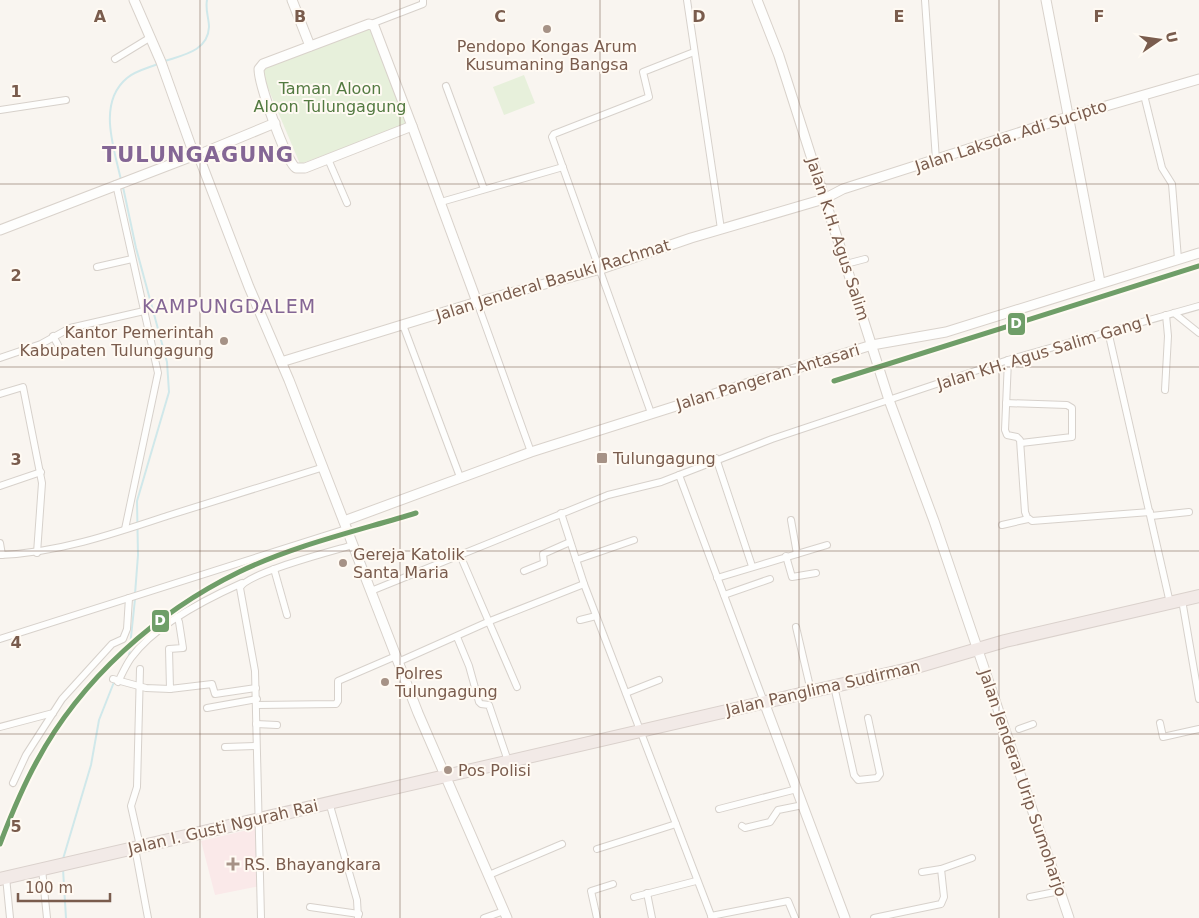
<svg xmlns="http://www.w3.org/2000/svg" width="1199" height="918" viewBox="0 0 1199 918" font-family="'DejaVu Sans',sans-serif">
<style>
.medical{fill:#fae9e9}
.green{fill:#e7f0db}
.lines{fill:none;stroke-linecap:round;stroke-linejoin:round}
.stream{stroke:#d0e8ea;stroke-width:2}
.street-casing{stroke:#d7d1cb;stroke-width:8}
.secondary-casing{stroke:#d9d2cb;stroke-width:11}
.highway-casing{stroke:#dad1cc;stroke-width:14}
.street{stroke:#fefefd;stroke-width:6}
.secondary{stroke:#fefefd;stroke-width:9}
.highway{stroke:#f2eae7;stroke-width:12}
.rail-1-casing{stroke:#fffaf3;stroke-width:9}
.rail-1{stroke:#6f9e68;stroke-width:5}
.grid{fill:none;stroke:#7a5c4d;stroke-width:1;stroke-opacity:0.55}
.poi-dot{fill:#a69286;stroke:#fffaf3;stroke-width:2}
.labels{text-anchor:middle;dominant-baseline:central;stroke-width:4;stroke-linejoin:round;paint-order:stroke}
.poi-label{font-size:16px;fill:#7a5c4d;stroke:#fffaf3;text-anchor:start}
.park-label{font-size:16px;fill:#537a41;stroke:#fffaf3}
.street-label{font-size:16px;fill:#7a5c4d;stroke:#fffaf3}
.quarter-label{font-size:19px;letter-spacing:1px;fill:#846695;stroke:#fffaf3}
.district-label{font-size:21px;font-weight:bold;letter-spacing:1px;fill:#846695;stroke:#fffaf3}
.grid-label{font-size:16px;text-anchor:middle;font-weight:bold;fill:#7a5c4d;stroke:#fffaf3;stroke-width:4;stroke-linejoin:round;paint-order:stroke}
.line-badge{stroke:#fffaf3;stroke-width:2}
.badge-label{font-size:14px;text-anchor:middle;font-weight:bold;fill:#fff}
</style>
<rect width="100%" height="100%" fill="#f9f5f0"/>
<path class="medical" d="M256,828l4,58 -45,9 -14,-54z"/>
<g class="green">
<path d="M370,26l38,98 -108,40 -38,-90v-7z"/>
<path d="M524,75l11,28 -31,12 -11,-28z"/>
</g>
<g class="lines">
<g class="stream">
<path d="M165,61c18,-6 43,-10 44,-34 0,-9 -4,-17 -2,-27"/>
<path d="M121,180c-7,-32 -24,-77 6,-102 8,-7 21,-10 31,-14"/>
<path d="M123,187l13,61 31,114 2,30 -32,109 1,54 -3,39"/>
<path d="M129,656l6,-57"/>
<path d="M63,859l28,-94 8,-45 15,-38"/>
<path d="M63,869l3,49"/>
</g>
<g class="street-casing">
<g id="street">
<path d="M687,0l34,229"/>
<path d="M925,0l11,160"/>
<path d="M371,24l52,-20v-4"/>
<path d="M115,59l36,-22"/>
<path d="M446,86l38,103"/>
<path d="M1144,95l18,73 10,16 6,75"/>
<path d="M0,110l66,-10"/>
<path d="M328,159l19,44"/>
<path d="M116,184l42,189 -33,156"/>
<path d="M441,202l122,-35"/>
<path d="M846,264l19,-5"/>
<path d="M97,267l35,-8"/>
<path d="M477,302l54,150"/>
<path d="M1174,313l25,20"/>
<path d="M403,325l57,152"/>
<path d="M1108,331l62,272"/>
<path d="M53,336l5,9"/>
<path d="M0,358l41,-14 29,-16 74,-17"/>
<path d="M1008,360l-3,70 2,5 10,2 3,3 5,72 2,5 5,4 118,-9"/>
<path d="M1165,390l3,-54 -2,-21"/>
<path d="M0,394l23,-7 19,96 -5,70"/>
<path d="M1006,403l61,2 5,3v29l-51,6"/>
<path d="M651,413l-99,-276 2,-3 95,-37 -6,-25 51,-20"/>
<path d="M716,458l36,108"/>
<path d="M679,475l85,227"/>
<path d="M0,486l41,-14"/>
<path d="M561,513l23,71 128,334"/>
<path d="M1151,516l38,-4"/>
<path d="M791,520l6,34"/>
<path d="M1002,525l26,-6"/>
<path d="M0,543l2,12"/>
<path d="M0,555c57,-2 113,-21 167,-39 52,-16 104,-32 157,-49"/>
<path d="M460,555l57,132"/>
<path d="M786,556l6,21 24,-4"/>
<path d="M576,560l58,-20"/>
<path d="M274,569l13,46"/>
<path d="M524,571l20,-8 -1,-9 27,-12"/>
<path d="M717,578l110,-33"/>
<path d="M371,591l237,-96 53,-13 111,-43 236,-79 191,-54"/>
<path d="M724,595l46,-16"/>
<path d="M1182,600l17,99"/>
<path d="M177,617l2,5 4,26 -14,1 1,40 42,-5 3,10 41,-6"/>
<path d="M580,620l16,-4"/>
<path d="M796,627l15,64"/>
<path d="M457,637l12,29 10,36 2,2 8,1 19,56"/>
<path d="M0,639l346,-110"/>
<path d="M398,662l92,-41 94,-37"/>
<path d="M140,669l-3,118 -6,19 9,40"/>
<path d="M113,679l33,9 24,1"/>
<path d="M118,682c4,-8 8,-17 13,-24 23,-32 75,-59 111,-75"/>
<path d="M834,686l20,89 4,5 19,-2 3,-4 -12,-56"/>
<path d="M626,693l33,-13"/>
<path d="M257,705l79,-1 2,-3v-20l58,-25"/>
<path d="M207,708l50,-9"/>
<path d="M1160,723l3,14 36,-8"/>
<path d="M256,724l21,1"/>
<path d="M0,727l53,-14"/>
<path d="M1019,729l14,-5"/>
<path d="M225,747l30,-1"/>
<path d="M13,783l13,-28 36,-56 50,-55 11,-5 4,-10 2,-31"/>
<path d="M329,802l28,98 1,18"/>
<path d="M719,809l78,-20"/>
<path d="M742,826l3,2 25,-6 8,-12 25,-5"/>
<path d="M135,848l13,70"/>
<path d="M597,849l79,-25"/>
<path d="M42,869l5,49"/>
<path d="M922,872l19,-3"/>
<path d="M489,875l73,-31"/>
<path d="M6,877l4,41"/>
<path d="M647,893l5,25"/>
<path d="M634,897l62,-16"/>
<path d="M1030,897l30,-6"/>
<path d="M310,907l49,7"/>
<path d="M711,916l77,-15 7,17"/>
<path d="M261,918l-6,-247 -15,-83c6,-15 93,-37 113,-43"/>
<path d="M484,918l20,-7"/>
<path d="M597,918l-6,-27 22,-7"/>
<path d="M874,918l67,-14 3,-7 -3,-28 31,-11"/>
</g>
</g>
<g class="secondary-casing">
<g id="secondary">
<path d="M134,0l27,62 31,87"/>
<path d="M292,0l18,46"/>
<path d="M757,0l22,56 110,344 45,121 135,397"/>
<path d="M1046,0l54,282"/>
<path d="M369,24l5,2 38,100 -107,42h-9c-10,-6 -37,-84 -37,-99l4,-5z"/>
<path d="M412,126l65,176"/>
<path d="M205,152l70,-29"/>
<path d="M201,162l48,125 40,93 129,333 89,205"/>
<path d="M0,230l190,-73"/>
<path d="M281,362l196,-60 124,-33 90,-31 133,-39 19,-10 225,-72 131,-38"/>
<path d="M344,521l187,-69 205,-65 136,-42 74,-13 253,-79"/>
<path d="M764,702l81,216"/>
</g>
</g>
<g class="highway-casing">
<path id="highway" d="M0,879l913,-211 92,-27 194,-45"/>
</g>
<use href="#street" class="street"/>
<use href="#secondary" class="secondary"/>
<use href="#highway" class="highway"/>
<g class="rail-1-casing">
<g id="rail-1">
<path d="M834,381l365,-115"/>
<path d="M0,844c11,-29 22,-56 37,-83 44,-82 120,-149 202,-189 56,-27 118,-41 177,-59"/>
</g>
</g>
<use href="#rail-1" class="rail-1"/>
</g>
<path class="grid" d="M200,0v918M400,0v918M600,0v918M799,0v918M999,0v918M0,184h1199M0,367h1199M0,551h1199M0,734h1199"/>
<g class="poi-dot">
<circle cx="547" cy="29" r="5"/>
<circle cx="224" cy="341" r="5"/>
<rect x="596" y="452" width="12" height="12" rx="2.5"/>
<circle cx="343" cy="563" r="5"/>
<circle cx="385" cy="682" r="5"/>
<circle cx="448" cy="770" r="5"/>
<path d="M230.5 856.5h5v5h5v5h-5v5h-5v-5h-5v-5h5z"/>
</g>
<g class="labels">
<g class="poi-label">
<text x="547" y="46" text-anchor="middle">Pendopo Kongas Arum<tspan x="547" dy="18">Kusumaning Bangsa</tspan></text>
<text x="214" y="332" text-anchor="end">Kantor Pemerintah<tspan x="214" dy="18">Kabupaten Tulungagung</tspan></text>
<text x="613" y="458">Tulungagung</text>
<text x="353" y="554">Gereja Katolik<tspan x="353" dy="18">Santa Maria</tspan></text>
<text x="395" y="673">Polres<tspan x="395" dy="18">Tulungagung</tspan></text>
<text x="458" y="770">Pos Polisi</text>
<text x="244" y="864">RS. Bhayangkara</text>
</g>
<g class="park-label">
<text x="330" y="88">Taman Aloon<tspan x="330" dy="18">Aloon Tulungagung</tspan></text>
</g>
<g class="street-label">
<text transform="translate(1011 136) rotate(-18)">Jalan Laksda. Adi Sucipto</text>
<text transform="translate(838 239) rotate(72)">Jalan K.H. Agus Salim</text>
<text transform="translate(553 280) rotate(-17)">Jalan Jenderal Basuki Rachmat</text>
<text transform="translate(1044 352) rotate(-17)">Jalan KH. Agus Salim Gang I</text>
<text transform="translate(768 377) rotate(-17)">Jalan Pangeran Antasari</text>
<text transform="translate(823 688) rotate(-13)">Jalan Panglima Sudirman</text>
<text transform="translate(1023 783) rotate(71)">Jalan Jenderal Urip Sumoharjo</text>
<text transform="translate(223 827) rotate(-13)">Jalan I. Gusti Ngurah Rai</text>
</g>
<g class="quarter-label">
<text x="229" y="306">KAMPUNGDALEM</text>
</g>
<g class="district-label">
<text x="198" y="155">TULUNGAGUNG</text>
</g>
</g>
<g class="grid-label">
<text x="100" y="22">A</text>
<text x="300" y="22">B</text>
<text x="500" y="22">C</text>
<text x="699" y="22">D</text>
<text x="899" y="22">E</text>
<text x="1099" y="22">F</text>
<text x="16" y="97">1</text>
<text x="16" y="281">2</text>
<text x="16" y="465">3</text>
<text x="16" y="648">4</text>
<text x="16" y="832">5</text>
</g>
<g class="line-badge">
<rect x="1007" y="312" width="19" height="24" rx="5" fill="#6f9e68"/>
<rect x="151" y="609" width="19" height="24" rx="5" fill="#6f9e68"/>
</g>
<g class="badge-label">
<text x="1016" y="328">D</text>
<text x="160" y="625">D</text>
</g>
<g transform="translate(1159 40) rotate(77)" stroke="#fffaf3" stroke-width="4" paint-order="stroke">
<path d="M0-4L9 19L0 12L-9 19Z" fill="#7a5c4d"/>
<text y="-8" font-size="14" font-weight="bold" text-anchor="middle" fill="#7a5c4d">U</text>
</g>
<path d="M18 893v8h92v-8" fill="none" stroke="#7a5c4d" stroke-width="2.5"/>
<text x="25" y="893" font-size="15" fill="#7a5c4d" stroke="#fffaf3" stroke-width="4" paint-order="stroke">100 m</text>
</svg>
